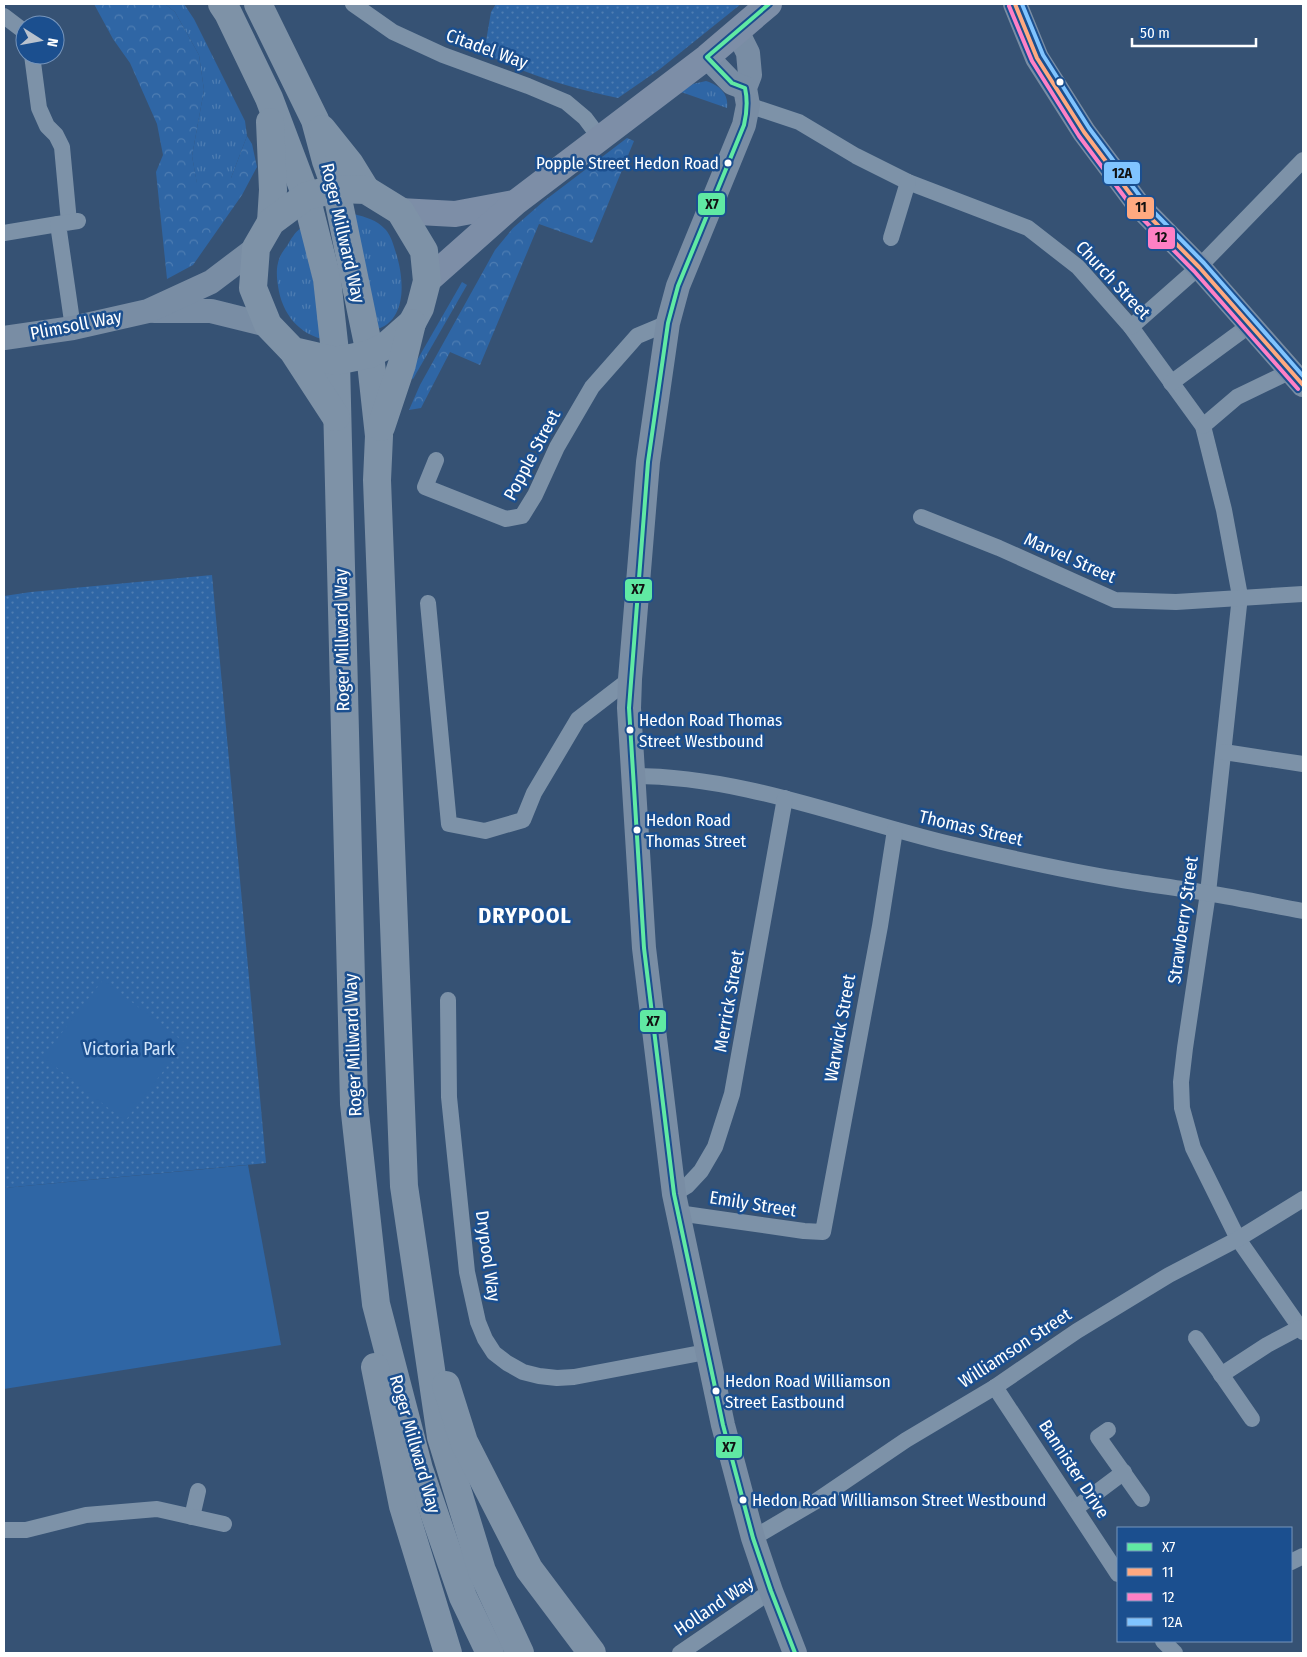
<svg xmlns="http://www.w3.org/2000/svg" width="1307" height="1657" viewBox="0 0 1307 1657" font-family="'Fira Sans Condensed',sans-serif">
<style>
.grass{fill:url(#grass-tufts)}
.forest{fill:url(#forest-crowns)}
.park{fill:url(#park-dots)}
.pitch{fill:#2f66a5}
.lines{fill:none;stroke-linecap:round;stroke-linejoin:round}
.street{stroke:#7d92a8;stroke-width:16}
.secondary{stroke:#798da4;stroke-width:24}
.primary{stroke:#7d8ea7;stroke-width:26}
.highway{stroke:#7e92a7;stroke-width:28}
.bus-1-casing{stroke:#1b4f8f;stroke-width:8}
.bus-2-casing{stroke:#1b4f8f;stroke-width:8}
.bus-3-casing{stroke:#1b4f8f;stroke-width:8}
.bus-4-casing{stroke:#1b4f8f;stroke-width:8}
.bus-1{stroke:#60e9a3;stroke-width:4}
.bus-2{stroke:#ffa980;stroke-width:4}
.bus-3{stroke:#ff80c5;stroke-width:4}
.bus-4{stroke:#80c4ff;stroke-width:4}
.bus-dot{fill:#fff;stroke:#1b4f8f;stroke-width:2}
.labels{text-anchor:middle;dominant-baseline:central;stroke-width:5;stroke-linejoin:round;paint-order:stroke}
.bus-label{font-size:17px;fill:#fff;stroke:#1b4f8f;text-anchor:start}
.street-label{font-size:18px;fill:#fff;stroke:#1b4f8f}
.park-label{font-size:18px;fill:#cfe3fa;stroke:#1b4f8f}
.district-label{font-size:22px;font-weight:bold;letter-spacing:1px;fill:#fff;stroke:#1b4f8f}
.line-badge{stroke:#1b4f8f;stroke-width:2}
.pale-badge-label{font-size:14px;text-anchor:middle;font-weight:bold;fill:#111}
</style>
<defs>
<pattern id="grass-tufts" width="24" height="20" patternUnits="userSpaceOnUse" patternTransform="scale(1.25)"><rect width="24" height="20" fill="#2f66a5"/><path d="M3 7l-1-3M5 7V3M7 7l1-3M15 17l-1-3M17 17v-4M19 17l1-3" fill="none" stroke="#4e7db2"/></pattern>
<pattern id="forest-crowns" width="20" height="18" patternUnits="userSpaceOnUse" patternTransform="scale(1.25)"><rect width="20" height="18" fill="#2f66a5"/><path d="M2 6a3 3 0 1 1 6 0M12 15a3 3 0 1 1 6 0" fill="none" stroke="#4e7db2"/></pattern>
<pattern id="park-dots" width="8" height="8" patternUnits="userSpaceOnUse" patternTransform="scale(1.25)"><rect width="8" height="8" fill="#2f66a5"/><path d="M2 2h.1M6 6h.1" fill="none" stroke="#4e7db2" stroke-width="1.8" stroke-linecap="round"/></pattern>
</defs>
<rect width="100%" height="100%" fill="#365274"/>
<g class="grass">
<path d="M165,4h19l10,15 51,102 2,15 -16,42 -34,6 -5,-28 12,-66 -5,-35 -24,-43z"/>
<path d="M706,81c13,4 23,13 21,27l-46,-16 12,-8z"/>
<path d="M354,214c11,3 23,6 31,15 5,5 8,14 10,21 9,26 14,71 -20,80z"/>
<path d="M301,228l26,112c-28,-5 -45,-26 -49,-54 -1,-7 -2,-16 0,-23 1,-6 5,-12 9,-17 4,-7 8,-14 14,-18z"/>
<path d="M462,282l5,3 -54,94 -5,-3z"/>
</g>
<g class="forest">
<path d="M94,4h71l10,8 24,43 5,35 -12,66 5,27 20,-15 14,10 16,-42 5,8 5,23 -15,28 -49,70 -26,14 -11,-107 7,-17 -6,-31 -27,-61 -17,-24z"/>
<path d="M627,138l7,3 -42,102 -53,-19 -59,141 -30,-13 -29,56 -12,2 11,-25 75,-135 18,-22 31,-27z"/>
</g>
<g class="park">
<path d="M496,4h245l-81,65 -42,29c-46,-10 -92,-23 -134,-45l7,-41z"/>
<path d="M212,575l54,588 -262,25v-592l27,-4z"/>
</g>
<g class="pitch">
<path d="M103,980l82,63 -60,78 -82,-64z"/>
<path d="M248,1165l33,180 -277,44v-201z"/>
</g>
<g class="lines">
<g class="street">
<path d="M353,4l40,28 50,23 85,31 38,16 19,16 15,20"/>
<path d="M4,16l21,16"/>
<path d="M32,55l7,53 8,18 9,9 6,12 7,75"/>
<path d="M748,105l51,17 57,34 52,26 120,46 50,39 53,60 72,99 21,84 16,86 -32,297 -23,155 -4,34 1,26 11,40 45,91 65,93"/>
<path d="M4,233l54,-9"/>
<path d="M891,238l17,-56"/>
<path d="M1131,327l68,-60 104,-107"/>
<path d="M73,328l-15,-104 20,-3"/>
<path d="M1171,383l79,-58"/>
<path d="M1203,426l34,-29 54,-26"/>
<path d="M436,460l-11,27 81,32 16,-3 13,-21 22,-48 35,-60 45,-51 31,-13"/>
<path d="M921,517l78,31 116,52 61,2 127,-8"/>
<path d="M428,603l21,221 36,7 38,-11 11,-27 44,-74 52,-40"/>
<path d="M1224,752l79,12"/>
<path d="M633,776c109,0 213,43 317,68 55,13 111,26 167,35 30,5 60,9 90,14 32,5 64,12 96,18"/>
<path d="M448,1000l1,97 18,175 11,50 7,17 9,14 13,10 16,9 16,4 18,2 17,-1 132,-25"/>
<path d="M674,1194l13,-8 14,-15 14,-24 17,-53 53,-296"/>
<path d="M678,1213l126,18 19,1 57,-306 15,-96"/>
<path d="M1196,1338l56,81"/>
<path d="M1221,1375l46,-30 32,-17"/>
<path d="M995,1387l123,187"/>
<path d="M1108,1430l-10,7 44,62"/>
<path d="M1076,1508l48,-36"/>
<path d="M192,1517l6,-26"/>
<path d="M4,1530h22l60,-15 71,-6 67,15"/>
<path d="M753,1538l63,-37 90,-61 89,-53 82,-56 92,-56 69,-36 65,-40"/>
<path d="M1291,1562l12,-6"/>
<path d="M1163,1641l12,12"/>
<path d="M680,1653l91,-62"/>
</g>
<g class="secondary">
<path d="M1015,4l22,54 47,74 56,75 59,60 104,118"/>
<path d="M737,31l11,22 2,22 -5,13 3,17 -4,20 -66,161 -10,37 -20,139 -18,217 -1,29 15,240 30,246 49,231 30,113 18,53 24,62"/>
<path d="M707,57l25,26 13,5"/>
<path d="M154,311h57l57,14"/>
<path d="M4,338l69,-10 75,-17 63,-29 45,-34"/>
</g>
<g class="primary">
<path d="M400,211l55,3 59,-11"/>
<path d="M427,281l88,-78 192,-146 62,-53"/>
</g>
<g class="highway">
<path d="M222,4l6,9 41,85 37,98 21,83 9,82 18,743 22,200 43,165 44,128 27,56"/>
<path d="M258,4l57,116 11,41 10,28 34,165 9,82 -2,44 27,706 37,251 41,134 38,82"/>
<path d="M270,122l3,68 -2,32"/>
<path d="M322,129l28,35 16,26"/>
<path d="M293,351l43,10 34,-7 17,-9 25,-22 8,-15 7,-27 -3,-30 -24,-40 -34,-21 -30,-1 -30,7 -35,26 -15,26 -3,40 15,37 25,26 43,66"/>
<path d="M381,427l21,-63 10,-41"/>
<path d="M375,1367l28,139 45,147"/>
<path d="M446,1385l18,57 65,127 63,84"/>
</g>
<g class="bus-1-casing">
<path id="bus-1" d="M769,4l-62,53 25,26 13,5c3,13 2,24 -1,37l-66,161 -10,37 -20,139 -19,246 15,240 30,246 49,231 30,113 18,53 24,62"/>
</g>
<g class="bus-2-casing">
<path id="bus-2" d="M1015,4l22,54 47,74 56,75 59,60 104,118"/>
</g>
<g class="bus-3-casing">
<path id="bus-3" d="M1009,6l23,55 47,75 56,75 59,60 104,118"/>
</g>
<g class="bus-4-casing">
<path id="bus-4" d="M1022,4l21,51 46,73 56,75 59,60 99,113"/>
</g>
<use href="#bus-1" class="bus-1"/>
<use href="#bus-2" class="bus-2"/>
<use href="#bus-3" class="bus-3"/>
<use href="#bus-4" class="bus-4"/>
</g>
<g class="bus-dot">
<circle cx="1060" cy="82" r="4.5"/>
<circle cx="728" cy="163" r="4.5"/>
<circle cx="630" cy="730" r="4.5"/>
<circle cx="637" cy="830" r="4.5"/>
<circle cx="716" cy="1391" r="4.5"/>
<circle cx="743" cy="1500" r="4.5"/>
</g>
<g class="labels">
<g class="bus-label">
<text x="719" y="163" text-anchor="end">Popple Street Hedon Road</text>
<text x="639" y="720">Hedon Road Thomas<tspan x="639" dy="21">Street Westbound</tspan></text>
<text x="646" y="820">Hedon Road<tspan x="646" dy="21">Thomas Street</tspan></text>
<text x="725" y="1381">Hedon Road Williamson<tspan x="725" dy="21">Street Eastbound</tspan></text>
<text x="752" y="1500">Hedon Road Williamson Street Westbound</text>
</g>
<g class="street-label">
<text transform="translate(487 49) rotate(20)">Citadel Way</text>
<text transform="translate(343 233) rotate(77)">Roger Millward Way</text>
<text transform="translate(1113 280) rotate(47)">Church Street</text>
<text transform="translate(76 325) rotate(-11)">Plimsoll Way</text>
<text transform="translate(532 455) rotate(-62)">Popple Street</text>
<text transform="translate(1070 558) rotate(24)">Marvel Street</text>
<text transform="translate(342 640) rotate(-91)">Roger Millward Way</text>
<text transform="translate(971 828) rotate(13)">Thomas Street</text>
<text transform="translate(1183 920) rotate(-82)">Strawberry Street</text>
<text transform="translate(729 1001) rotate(-80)">Merrick Street</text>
<text transform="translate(840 1028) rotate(-80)">Warwick Street</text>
<text transform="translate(353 1045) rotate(-92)">Roger Millward Way</text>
<text transform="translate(753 1204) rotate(9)">Emily Street</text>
<text transform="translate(488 1256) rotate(82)">Drypool Way</text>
<text transform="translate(1015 1348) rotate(-33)">Williamson Street</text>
<text transform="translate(415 1444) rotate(74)">Roger Millward Way</text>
<text transform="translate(1074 1469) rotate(57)">Bannister Drive</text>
<text transform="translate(714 1606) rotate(-34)">Holland Way</text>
</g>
<g class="park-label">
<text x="129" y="1049">Victoria Park</text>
</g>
<g class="district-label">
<text x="525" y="915">DRYPOOL</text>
</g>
</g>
<g class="line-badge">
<rect x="1103" y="161" width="38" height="24" rx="5" fill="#80c4ff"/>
<rect x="697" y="192" width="29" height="24" rx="5" fill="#60e9a3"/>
<rect x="1126" y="196" width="29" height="24" rx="5" fill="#ffa980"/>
<rect x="1147" y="226" width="29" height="24" rx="5" fill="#ff80c5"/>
<rect x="624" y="578" width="29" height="24" rx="5" fill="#60e9a3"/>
<rect x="639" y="1009" width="28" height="24" rx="5" fill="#60e9a3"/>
<rect x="715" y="1435" width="28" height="24" rx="5" fill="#60e9a3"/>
</g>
<g class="pale-badge-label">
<text x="1122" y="178">12A</text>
<text x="712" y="209">X7</text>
<text x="1141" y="212">11</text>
<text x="1161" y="242">12</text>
<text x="638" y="594">X7</text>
<text x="653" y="1026">X7</text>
<text x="729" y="1452">X7</text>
</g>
<rect width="1307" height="1657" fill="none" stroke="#ffffff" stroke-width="10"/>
<rect x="1117" y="1527" width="175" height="115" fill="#1b4f8f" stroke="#7695bc"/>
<rect x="1127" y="1543" width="25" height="8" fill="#60e9a3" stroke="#7695bc"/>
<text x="1162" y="1552" font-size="15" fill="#ffffff">X7</text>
<rect x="1127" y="1568" width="25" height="8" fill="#ffa980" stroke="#7695bc"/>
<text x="1162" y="1577" font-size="15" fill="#ffffff">11</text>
<rect x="1127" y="1593" width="25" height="8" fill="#ff80c5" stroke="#7695bc"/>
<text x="1162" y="1602" font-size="15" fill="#ffffff">12</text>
<rect x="1127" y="1618" width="25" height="8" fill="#80c4ff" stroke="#7695bc"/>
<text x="1162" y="1627" font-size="15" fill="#ffffff">12A</text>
<g transform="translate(40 40) rotate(101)"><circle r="24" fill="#1b4f8f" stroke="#7695bc"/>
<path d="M0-4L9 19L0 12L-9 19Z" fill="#b9c2ce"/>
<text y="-8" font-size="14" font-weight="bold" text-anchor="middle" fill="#ffffff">N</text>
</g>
<path d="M1132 38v8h124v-8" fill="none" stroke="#ffffff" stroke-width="2.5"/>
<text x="1140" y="38" font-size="15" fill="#ffffff" stroke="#1b4f8f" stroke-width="4" paint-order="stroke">50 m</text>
</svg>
